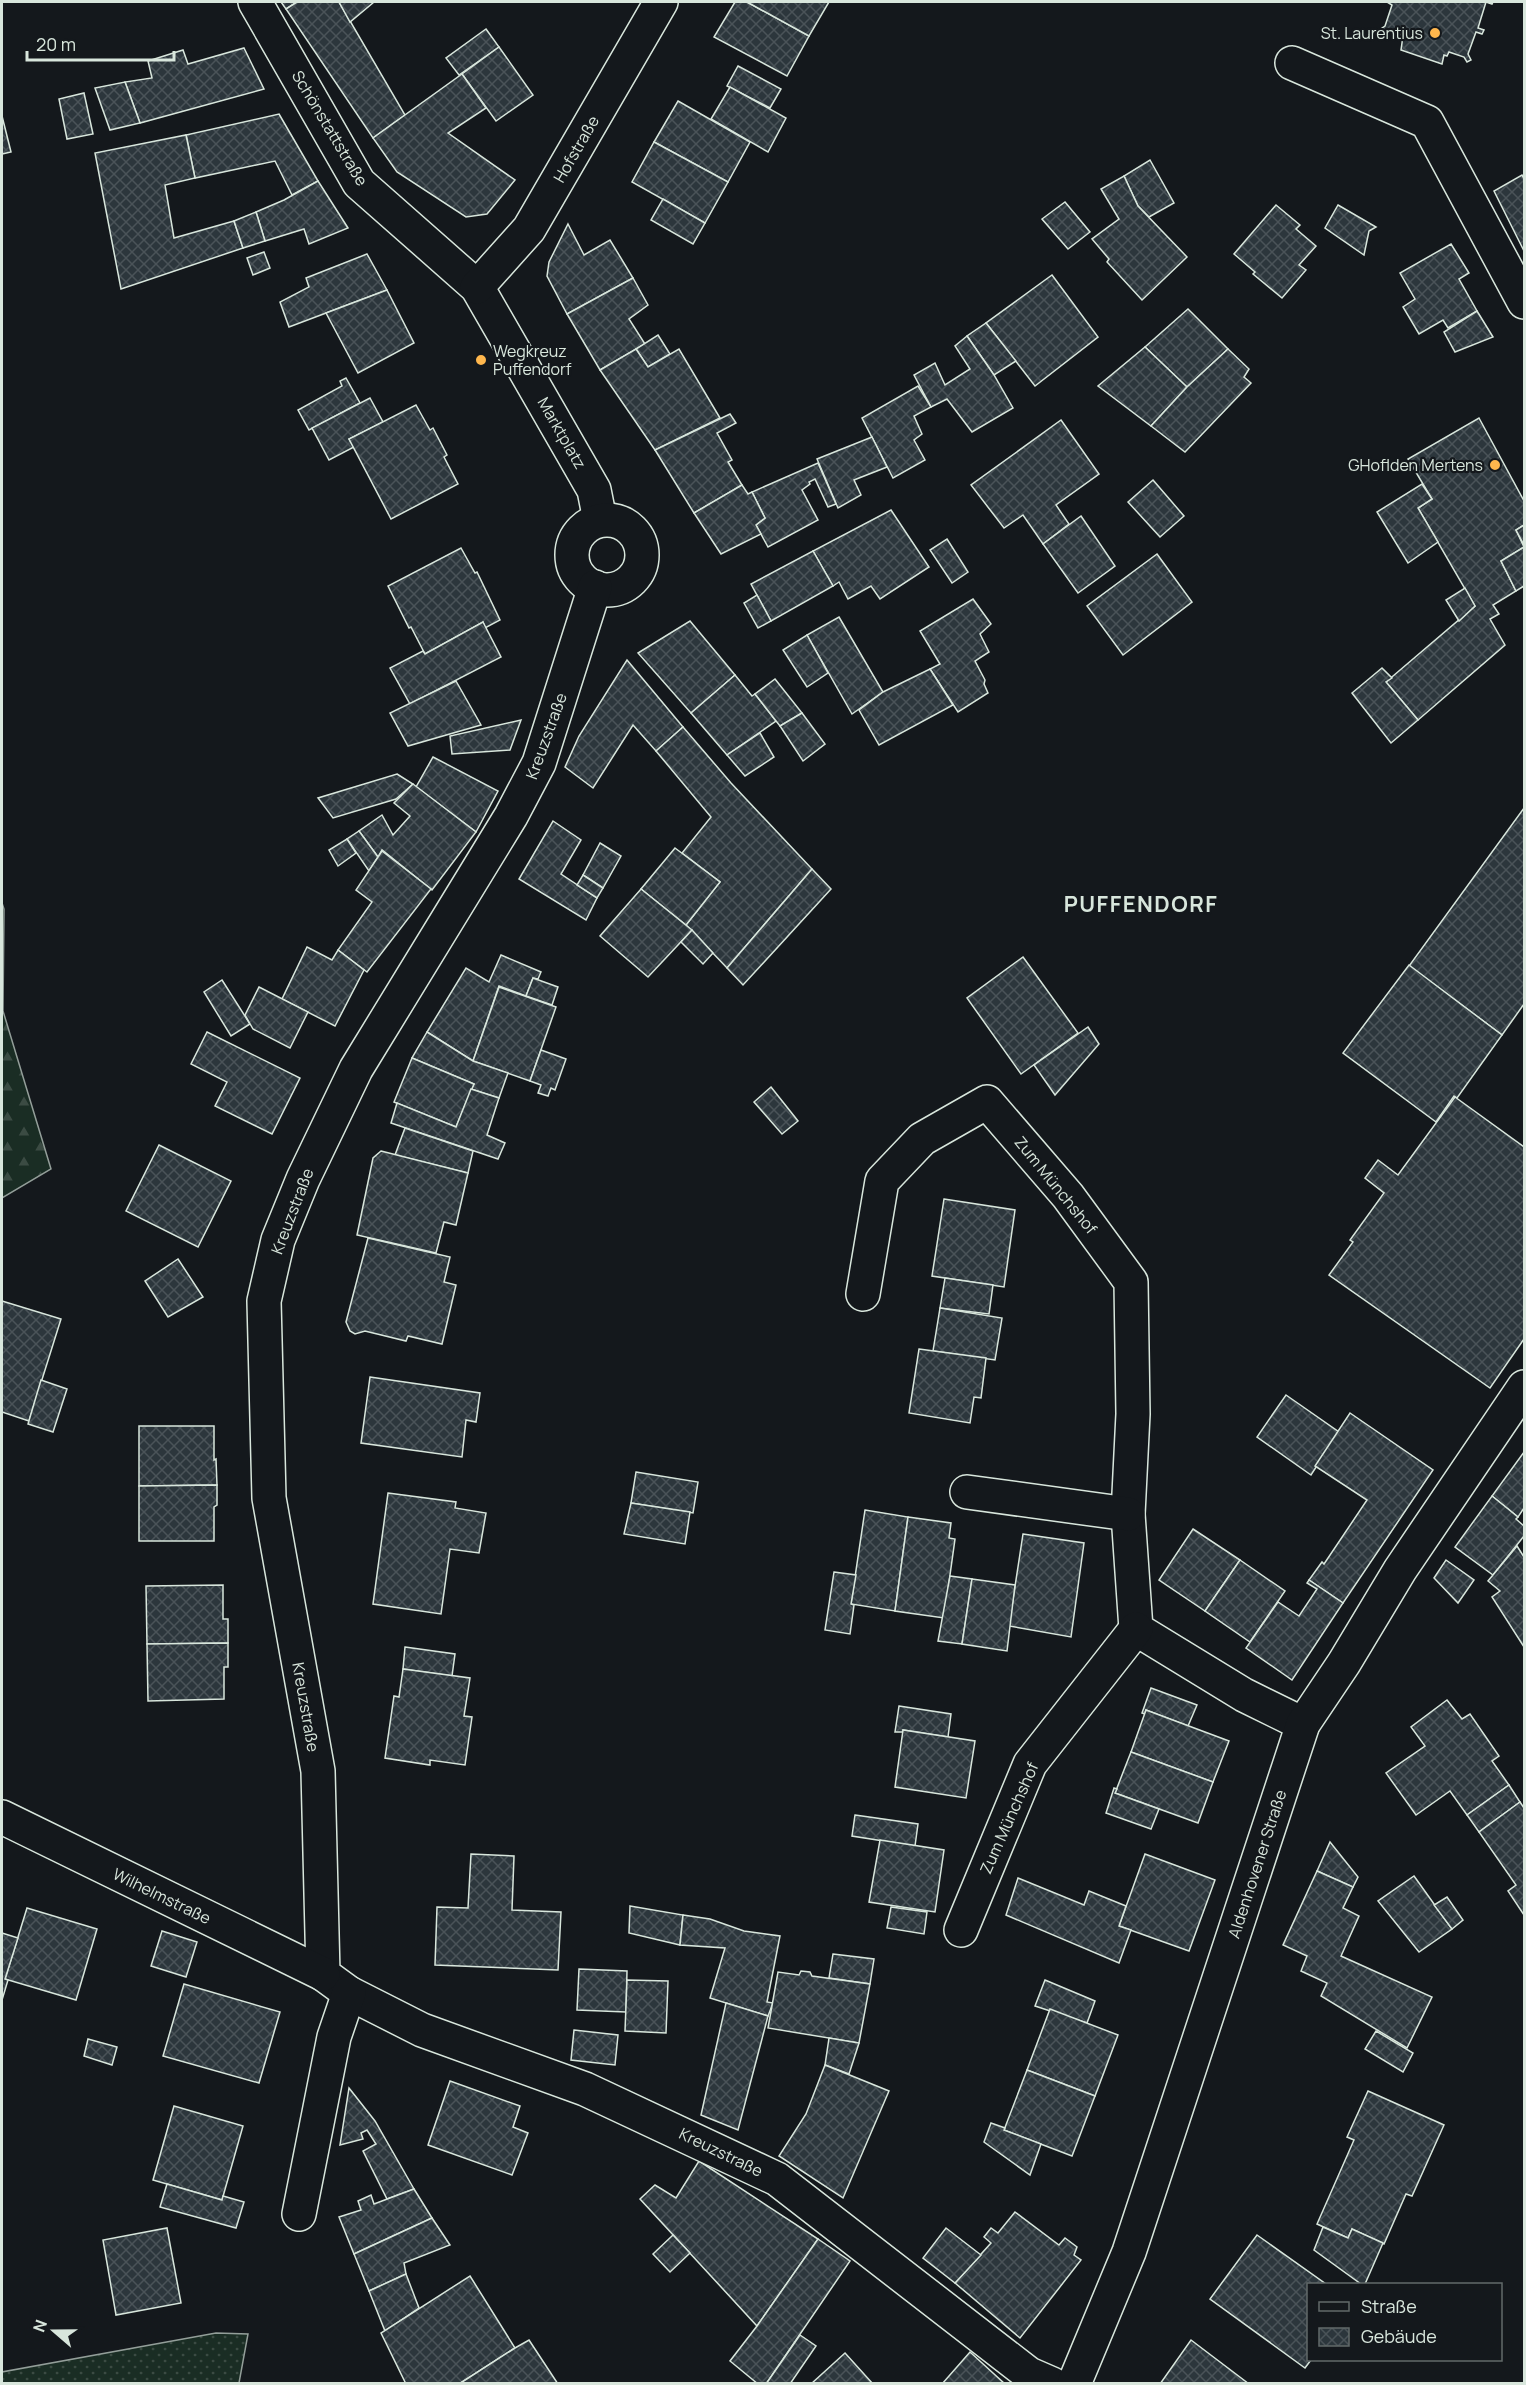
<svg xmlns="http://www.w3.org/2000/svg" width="1526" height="2385" viewBox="0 0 1526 2385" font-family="Manrope,sans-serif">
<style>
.grass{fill:url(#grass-dots);stroke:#939e99;stroke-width:1.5}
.forest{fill:url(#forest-firs);stroke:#939e99;stroke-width:1.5}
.building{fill:url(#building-cross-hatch);stroke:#d8e6dc;stroke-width:1.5}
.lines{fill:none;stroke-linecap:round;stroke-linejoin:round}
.minor-casing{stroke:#d8e6dc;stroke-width:36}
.minor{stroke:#14181c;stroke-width:33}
.poi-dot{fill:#ffb74d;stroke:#14181c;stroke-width:2}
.labels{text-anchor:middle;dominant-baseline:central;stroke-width:4.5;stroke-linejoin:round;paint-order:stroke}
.poi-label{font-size:16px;fill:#d8e6dc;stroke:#14181c;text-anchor:end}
.street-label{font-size:16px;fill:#d8e6dc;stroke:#14181c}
.district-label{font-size:22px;font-weight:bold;letter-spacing:1.5px;fill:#d8e6dc;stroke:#14181c}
</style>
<defs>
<pattern id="grass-dots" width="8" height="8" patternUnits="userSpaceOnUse" patternTransform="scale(1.5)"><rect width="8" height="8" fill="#1a2d24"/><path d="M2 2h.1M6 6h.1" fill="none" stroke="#3b4b43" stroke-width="1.8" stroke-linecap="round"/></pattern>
<pattern id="forest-firs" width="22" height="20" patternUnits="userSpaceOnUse" patternTransform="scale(1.5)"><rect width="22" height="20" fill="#1a2d24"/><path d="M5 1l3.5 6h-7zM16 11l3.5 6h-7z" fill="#3b4b43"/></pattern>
<pattern id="building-cross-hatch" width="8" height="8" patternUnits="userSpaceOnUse" patternTransform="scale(1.5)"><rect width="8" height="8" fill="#2c363c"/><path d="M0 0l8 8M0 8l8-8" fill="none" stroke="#4a5358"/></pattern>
</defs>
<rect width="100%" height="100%" fill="#14181c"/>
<path class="grass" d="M216,2333l32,1 -9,49h-237v-11z"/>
<path class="forest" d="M2,903l2,6 -1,102 48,158 -49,29z"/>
<g class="building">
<path d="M281,2h16l-11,7z"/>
<path d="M297,2h42l66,113 -32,23 -87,-129z"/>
<path d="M339,2h35l-24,20z"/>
<path d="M735,2h12l62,34 -22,40 -73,-39z"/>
<path d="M747,2h82l-20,34z"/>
<path d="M1387,2h106l-1,2 -6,-2 -8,26 6,2 -2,4 -6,-2 -8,22 3,6 -4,2 -3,-5 -15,-5 -2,4 -3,-1 -2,9 -41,-14 2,-14 -16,-6 -6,4 -2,-4 6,-4 7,-21z"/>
<path d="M486,29l13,18 -40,28 -13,-17z"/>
<path d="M499,47l34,48 -37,26 -34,-47z"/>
<path d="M244,48l20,41 -124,34 -15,-41 27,-4 -4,-17 35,-11 5,14z"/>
<path d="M738,66l43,23 -11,19 -43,-22z"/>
<path d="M462,74l24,34 -38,25 67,47 -28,34 -21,3 -69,-45 -24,-34z"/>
<path d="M125,82l15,41 -30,7 -15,-42z"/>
<path d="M730,87l56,31 -18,34 -57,-33z"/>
<path d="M84,93l9,41 -26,5 -8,-40z"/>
<path d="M678,101l72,41 -22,40 -74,-40z"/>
<path d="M279,114l39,67 -26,14 -17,-34 -80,17 -9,-43z"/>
<path d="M2,116l9,36 -9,2z"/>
<path d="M186,135l9,43 -30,7 9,53 60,-17 9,27 -122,41 -26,-136z"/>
<path d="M654,142l74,40 -23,41 -73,-41z"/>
<path d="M1150,160l24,43 -25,14 -11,-11 -14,-30z"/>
<path d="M1522,175l2,4v72l-30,-60z"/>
<path d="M1124,176l14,30 49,51 -45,43 -35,-38 2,-3 -17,-20 27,-20 -18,-30z"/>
<path d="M318,181l30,47 -39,16 -5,-15 -39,12 -9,-29 28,-12z"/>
<path d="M663,199l42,24 -12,21 -42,-24z"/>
<path d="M1065,202l25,30 -22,17 -26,-30z"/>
<path d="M1276,205l24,20 -4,4 20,17 -17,19 7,5 -24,28 -29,-24 2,-2 -21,-18z"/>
<path d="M1338,205l38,22 -7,4 -5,24 -39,-27z"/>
<path d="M256,212l9,29 -22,7 -9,-27z"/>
<path d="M568,224l16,31 26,-15 23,38 -66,36 -20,-38 2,-14z"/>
<path d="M1451,244l18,29 -10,6 18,32 -29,17 -5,-8 -24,14 -16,-27 12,-8 -15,-26z"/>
<path d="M264,252l6,16 -17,7 -6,-17z"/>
<path d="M367,254l20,36 -98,37 -9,-25 29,-15 -3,-9z"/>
<path d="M1052,275l46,62 -63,49 -49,-63z"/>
<path d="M633,278l15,27 -19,14 16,25 -45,26 -33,-56z"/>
<path d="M387,290l27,53 -56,30 -32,-60z"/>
<path d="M1188,309l40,40 -41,38 -42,-40z"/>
<path d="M1477,311l16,26 -38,15 -11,-20z"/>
<path d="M986,323l30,38 -22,14 -27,-39z"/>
<path d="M658,335l12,19 -22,13 -12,-18z"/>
<path d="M967,336l27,39 19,33 -41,24 -25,-33 -16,8 -17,-32 21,-12 10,22 25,-16 -15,-23z"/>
<path d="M1145,347l42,40 -36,39 -53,-40z"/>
<path d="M636,349l12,18 31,-18 41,69 -65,32 -55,-80z"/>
<path d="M1228,349l21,20 -5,8 7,6 -66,69 -34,-26 36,-39z"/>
<path d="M346,378l14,25 -51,27 -11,-20 44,-24 -2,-5z"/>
<path d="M918,386l13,21 -17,9 8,18 -8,6 11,20 -32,18 -31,-60z"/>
<path d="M370,398l13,24 -34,17 5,8 -25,13 -17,-32z"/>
<path d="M416,405l14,25 3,-2 14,27 -3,2 14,27 -67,35 -42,-80z"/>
<path d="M730,414l6,9 -19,10 15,27 -4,2 14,23 -48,28 -39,-63z"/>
<path d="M1479,418l45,83v24l-8,5 8,17 -23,14 15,30 -23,14 6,9 -9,5 15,26 -87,75 -32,-38 89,-76 -57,-98 14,-9 -24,-40z"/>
<path d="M1061,420l38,54 -43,31 13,19 -26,20 -20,-29 -19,13 -33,-43z"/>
<path d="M872,437l15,30 -33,13 7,15 -23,13 -21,-49z"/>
<path d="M818,463l18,41 -8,3 -13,-28 -6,3 1,2 -8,6 16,30 -50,27 -12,-22 9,-7 -13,-26z"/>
<path d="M1153,480l31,36 -24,21 -32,-35z"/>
<path d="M1422,484l10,15 -14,9 20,34 -30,21 -31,-51z"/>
<path d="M742,485l6,9 4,-2 13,26 -9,7 5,9 -40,20 -27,-41z"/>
<path d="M891,510l38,57 -49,32 -9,-13 -23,13 -9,-17 -6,4 -20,-35z"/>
<path d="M1081,516l34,50 -37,27 -35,-49z"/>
<path d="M1524,525v20l-8,-15z"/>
<path d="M947,539l21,33 -16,11 -22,-33z"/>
<path d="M1524,547v39l-8,5 -15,-30z"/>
<path d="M461,548l14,25 2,-1 23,48 -15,8 -2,-6 -58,32 -14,-27 -2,1 -21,-42z"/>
<path d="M813,551l20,35 -62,35 -20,-37z"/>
<path d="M1157,554l35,48 -69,53 -36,-49z"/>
<path d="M1465,588l10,18 -16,15 -13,-21z"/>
<path d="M757,595l14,26 -13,7 -14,-25z"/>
<path d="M973,599l18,25 -11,10 9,18 -14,9 10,19 -1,4 4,9 -30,19 -28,-43 10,-5 -20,-33z"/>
<path d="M839,617l44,75 -31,22 -45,-79z"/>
<path d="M690,621l45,54 -44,38 -53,-60z"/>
<path d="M483,622l18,35 -91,47 -20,-36 33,-17 2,3z"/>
<path d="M807,635l21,38 -21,14 -24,-37z"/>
<path d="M627,660l56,67 -27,24 -23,-26 -40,63 -28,-21 14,-31z"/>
<path d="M1382,668l10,10 -6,4 32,38 -27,23 -39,-50z"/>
<path d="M930,669l23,36 -74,40 -20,-35 24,-18z"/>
<path d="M735,675l17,21 3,-2 21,27 -49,34 -36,-42z"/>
<path d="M775,679l27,34 -22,13 -25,-32z"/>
<path d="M456,681l25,44 -73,21 -18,-33z"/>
<path d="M802,713l23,31 -22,17 -23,-35z"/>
<path d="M521,720l-11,30 -58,4 -2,-18z"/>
<path d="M683,727l48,56 81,86 -85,99 -41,-43 34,-43 -38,-29 29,-36 -55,-66z"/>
<path d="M760,733l14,24 -29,19 -18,-21z"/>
<path d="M433,757l65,34 -22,41 -60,-45z"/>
<path d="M397,774l16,10 -17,15 -63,19 -15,-20z"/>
<path d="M413,784l63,48 -44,58 -50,-40 -4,7 -19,-26 23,-16 11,20 17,-19 -16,-13z"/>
<path d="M1524,808v196l-22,31 -93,-69z"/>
<path d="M553,821l28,19 -20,34 36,24 -11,22 -67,-41z"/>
<path d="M359,831l19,26 -9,14 -22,-32z"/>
<path d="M347,839l9,14 -18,13 -9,-16z"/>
<path d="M600,843l21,13 -18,32 -20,-13z"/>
<path d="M675,848l45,34 -34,43 -45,-36z"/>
<path d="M382,851l49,38 -64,83 -29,-22 34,-48 -16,-12z"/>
<path d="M812,869l19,20 -88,96 -16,-17z"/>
<path d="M583,875l20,13 -6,10 -20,-13z"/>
<path d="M641,889l51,41 -44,47 -48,-41z"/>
<path d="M692,930l21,23 -10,11 -22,-22z"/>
<path d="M307,947l25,13 6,-10 26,20 -29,56 -53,-27z"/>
<path d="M501,955l40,17 -3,7 -5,-1 -7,18 -27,-10 -26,75 -46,-29 39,-64 23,14z"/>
<path d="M1023,957l55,76 -57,41 -54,-76z"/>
<path d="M1409,965l93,70 -45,63 -3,-2 -18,26 -93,-69z"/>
<path d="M533,978l25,9 -6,18 -26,-9z"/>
<path d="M222,980l28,44 -19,12 -27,-44z"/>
<path d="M259,987l49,25 -18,36 -37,-19 -8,-14z"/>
<path d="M499,987l57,20 -26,74 -57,-20z"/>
<path d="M1088,1027l11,17 -44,51 -21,-30z"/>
<path d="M207,1032l93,46 -28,56 -57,-28 12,-24 -36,-18z"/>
<path d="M427,1032l46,29 35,12 -9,25 -28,-9 3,-5 -62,-26z"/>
<path d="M541,1050l25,9 -11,31 -4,-2 -3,8 -10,-3 3,-8 -11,-4z"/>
<path d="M412,1058l62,26 -18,43 -62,-25z"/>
<path d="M771,1087l27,34 -16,13 -28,-32z"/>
<path d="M471,1089l28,9 -12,37 18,8 -7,16 -107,-36 6,-20 59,24z"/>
<path d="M1455,1097l69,50v192l-34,49 -161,-113 24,-33 -3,-2 34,-47 -19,-15 13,-18 20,15z"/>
<path d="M405,1128l68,23 -5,22 -73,-18z"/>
<path d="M159,1145l72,36 -33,66 -72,-36z"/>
<path d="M381,1151l87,22 -12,52 -12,-3 -8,31 -79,-18 16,-77z"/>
<path d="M944,1199l71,11 -11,77 -72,-11z"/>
<path d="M368,1238l82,19 -6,25 12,3 -14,59 -34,-8 -2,5 -41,-10 -10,3 -5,-3 -4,-9z"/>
<path d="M178,1259l25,38 -35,20 -23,-36z"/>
<path d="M945,1278l48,7 -4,29 -49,-6z"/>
<path d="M2,1301l59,18 -32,102 -27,-9z"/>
<path d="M940,1308l62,10 -7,42 -62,-9z"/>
<path d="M919,1349l67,9 -5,40 -7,-1 -4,26 -61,-10z"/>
<path d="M370,1377l110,16 -4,29 -10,-2 -4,37 -101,-14z"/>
<path d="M41,1380l26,9 -14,43 -25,-8z"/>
<path d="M1286,1395l53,37 -28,43 -54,-38z"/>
<path d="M1350,1413l83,57 -90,133 -34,-23 13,-18 2,2 43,-64 -52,-34z"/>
<path d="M139,1426h75v34l2,-1 1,26 -78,1z"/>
<path d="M1524,1452v56l-6,9 -26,-21z"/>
<path d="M636,1472l62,10 -5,31 -62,-10z"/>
<path d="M217,1485v20l-3,2v34h-75v-55z"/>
<path d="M388,1493l68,9 -1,6 31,5 -7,40 -29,-4 -9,65 -68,-10z"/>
<path d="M1492,1496l26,21 -2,2 8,7v10l-31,39 -38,-28z"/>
<path d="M631,1503l59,9 -5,32 -61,-10z"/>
<path d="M865,1510l43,7 -13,94 -44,-7z"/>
<path d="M908,1517l43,6 -2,15 6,1 -11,79 -49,-7z"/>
<path d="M1193,1529l47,31 -35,51 -46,-31z"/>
<path d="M1023,1534l61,9 -13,94 -62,-11z"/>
<path d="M1517,1546l7,11v90l-32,-50 8,-6 -12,-10z"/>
<path d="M1240,1560l45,31 -35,51 -45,-31z"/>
<path d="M1446,1560l28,20 -16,23 -24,-25z"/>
<path d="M834,1572l22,3 -5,29 3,1 -4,29 -25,-4z"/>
<path d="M950,1576l22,3 -10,65 -24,-3z"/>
<path d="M972,1579l43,6 -8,66 -45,-7z"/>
<path d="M1309,1580l34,23 -51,77 -46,-32 32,-46 21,14 18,-27 -10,-6z"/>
<path d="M223,1585v34h5v24l-81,1 -1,-58z"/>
<path d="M228,1643v24h-4v32l-76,2 -1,-57z"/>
<path d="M405,1647l50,7 -3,22 -49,-7z"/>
<path d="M403,1669l67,9 -6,38 8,1 -7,48 -35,-5v5l-45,-7 9,-62 5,1z"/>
<path d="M1151,1688l46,17 -9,21 -42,-16 -1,4 -3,-1z"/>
<path d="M1447,1700l15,19 8,-5 29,42 -7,5 17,24 -42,30 -17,-24 -34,24 -30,-42 39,-27 -14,-19z"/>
<path d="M899,1706l52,8 -3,23 -45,-7v2h-8z"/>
<path d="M1146,1710l83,31 -16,41 -82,-30z"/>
<path d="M903,1730l72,11 -9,57 -71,-11z"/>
<path d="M1131,1752l82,30 -15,41 -83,-30z"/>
<path d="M1509,1785l11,17 -41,30 -12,-17z"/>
<path d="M1114,1788l3,1 -2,4 44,16 -8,20 -45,-16z"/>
<path d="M1520,1802l4,6v107l-16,-24 8,-6 -37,-53z"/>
<path d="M855,1815l63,9 -3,22 -63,-10z"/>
<path d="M880,1840l64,10 -9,62 -66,-10z"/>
<path d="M1330,1842l28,35 -5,10 -36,-16z"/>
<path d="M471,1854l43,2 -2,54 49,2 -3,58 -123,-5 2,-58 31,1z"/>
<path d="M1145,1854l70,26 -26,71 -70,-25z"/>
<path d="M1317,1871l36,16 -10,21 16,8 -18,40 91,41 -25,51 -86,-52 6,-13 -26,-12 6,-15 -24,-11z"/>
<path d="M1414,1876l38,53 -33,23 -41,-51z"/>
<path d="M1018,1878l66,27 5,-14 37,15 -7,20 12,4 -12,33 -113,-48z"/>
<path d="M1447,1897l16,23 -11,9 -18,-24z"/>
<path d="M630,1906l53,9 -3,30 -51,-12z"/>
<path d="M891,1907l36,5 -3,22 -37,-6z"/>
<path d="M27,1908l70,21 -21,71 -71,-21z"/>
<path d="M683,1915l27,4 34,12 36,5 -13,66 6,1 -5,13 -58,-18 15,-50 -45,-3z"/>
<path d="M162,1931l35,11 -11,35 -35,-11z"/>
<path d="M2,1933l16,5 -13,41 3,1 -6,20z"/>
<path d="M833,1954l41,5 -4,25 -41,-6z"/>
<path d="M579,1969l48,2 -1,41 -49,-2z"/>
<path d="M801,1971l9,1 2,4 58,8 -11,59 -91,-15 10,-56 21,3z"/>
<path d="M627,1980l41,1 -2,52 -41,-2z"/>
<path d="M1045,1980l50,21 -8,22 -52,-17z"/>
<path d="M184,1984l96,28 -21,71 -96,-27z"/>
<path d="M726,2003l42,13 -30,114 -37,-15z"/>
<path d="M1050,2009l68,26 -23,61 -68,-26z"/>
<path d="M574,2030l44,5 -3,30 -44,-5z"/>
<path d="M1376,2031l37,22 -10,19 -38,-23z"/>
<path d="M829,2038l30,5 -10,31 -24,-9z"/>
<path d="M88,2039l29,8 -5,18 -28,-9z"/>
<path d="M825,2065l64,26 -46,107 -64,-42 27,-42z"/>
<path d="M1027,2070l68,26 -23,60 -68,-26z"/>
<path d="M450,2081l70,25 -7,21 15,6 -16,42 -84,-30z"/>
<path d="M349,2088l26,33 39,68 -27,10 -24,-48 13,-7 -9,-14 -6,3 2,6 -23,6z"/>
<path d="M1368,2091l76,34 -32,71 -6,-2 -22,50 -32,-15 -4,9 -31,-14 37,-84 -7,-3z"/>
<path d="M174,2106l69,20 -21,74 -69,-20z"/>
<path d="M991,2123l14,5 -1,2 37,14 -11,31 -46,-33z"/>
<path d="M699,2161l119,78 -61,87 -117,-127 15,-14 21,13z"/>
<path d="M167,2184l55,16 1,-4 21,6 -8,26 -76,-21z"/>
<path d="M414,2189l18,29 -78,36 -15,-37 22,-7 -3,-9 13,-6 3,9z"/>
<path d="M1015,2212l44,33 6,-7 12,9 -3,8 7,5 -61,78 -65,-55 36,-40 -7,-6 7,-9 7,5z"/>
<path d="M432,2218l18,27 -46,18 2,11 -37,17 -15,-37z"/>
<path d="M1323,2227l25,11 4,-9 31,14 -18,41h-4l-47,-34z"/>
<path d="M167,2228l14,75 -65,12 -13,-75z"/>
<path d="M946,2228l35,27 -26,28 -32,-25z"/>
<path d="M673,2235l17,18 -20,19 -17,-18z"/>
<path d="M1257,2235l69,49h-18v76h3l-6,8 -95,-69z"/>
<path d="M818,2239l32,22 -84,123h-8l-28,-23 27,-35z"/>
<path d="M406,2274l13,34 -34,23 -16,-40z"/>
<path d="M470,2276l45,72 -56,36h-53l-25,-51z"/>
<path d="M800,2335l16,11 -26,38h-24z"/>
<path d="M529,2340l29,44h-99l56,-36z"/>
<path d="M1191,2340l58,44h-89z"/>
<path d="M970,2352l35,32h-63z"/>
<path d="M845,2353l28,31h-62z"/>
</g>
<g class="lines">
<g class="minor-casing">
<g id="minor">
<path d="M255,2l104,181 118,104 117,203 6,30"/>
<path d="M1292,63l135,59 97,180"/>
<path d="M477,287l52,-58 132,-227"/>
<circle cx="607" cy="555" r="35"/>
<path d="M595,587l-56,176 -28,53 -155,253 -53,110 -25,61 -14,61 5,197 49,273 5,203 26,19 73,37 163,59 192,90 252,195 23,10"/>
<path d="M863,1294l19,-113 40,-42 65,-37 81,94 63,86 2,132 -5,100 8,115 108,66 59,29"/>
<path d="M967,1492l161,22"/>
<path d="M2,1817l321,157"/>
<path d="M961,1930l69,-166 106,-135"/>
<path d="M299,2214l35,-177 15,-44"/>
<path d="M1074,2384l55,-132 174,-528 41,-61 56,-93 124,-183"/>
</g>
</g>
<use href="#minor" class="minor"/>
</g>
<g class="poi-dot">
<circle cx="1435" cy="33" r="6"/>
<circle cx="481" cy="360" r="6"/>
<circle cx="1495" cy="465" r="6"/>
</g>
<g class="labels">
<g class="poi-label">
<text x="1423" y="33">St. Laurentius</text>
<text x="493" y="351" text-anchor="start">Wegkreuz<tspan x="493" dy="18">Puffendorf</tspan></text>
<text x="1483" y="465">GHoflden Mertens</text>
</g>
<g class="street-label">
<text transform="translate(330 128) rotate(59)">Schönstattstraße</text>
<text transform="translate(576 149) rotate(-60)">Hofstraße</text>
<text transform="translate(562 433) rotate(60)">Marktplatz</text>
<text transform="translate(546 736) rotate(-70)">Kreuzstraße</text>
<text transform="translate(1056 1185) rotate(51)">Zum Münchshof</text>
<text transform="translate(292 1211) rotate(-69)">Kreuzstraße</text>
<text transform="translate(306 1707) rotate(80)">Kreuzstraße</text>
<text transform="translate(1009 1818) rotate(-66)">Zum Münchshof</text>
<text transform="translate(1257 1864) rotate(-72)">Aldenhovener Straße</text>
<text transform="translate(162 1896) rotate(26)">Wilhelmstraße</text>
<text transform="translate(721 2152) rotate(26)">Kreuzstraße</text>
</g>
<g class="district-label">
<text x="1141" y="904">PUFFENDORF</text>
</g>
</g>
<rect width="1526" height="2385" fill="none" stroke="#d8e6dc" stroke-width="6"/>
<rect x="1307" y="2283" width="195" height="78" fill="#14181c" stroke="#626a69" stroke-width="1.5"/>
<rect x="1319" y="2302" width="30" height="9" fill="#14181c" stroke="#626a69" stroke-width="1.5"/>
<text x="1361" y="2313" font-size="18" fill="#d8e6dc">Straße</text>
<rect x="1319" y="2328" width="30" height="18" fill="url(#building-cross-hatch)" stroke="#626a69" stroke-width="1.5"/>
<text x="1361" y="2343" font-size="18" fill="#d8e6dc">Gebäude</text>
<g transform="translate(54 2331) rotate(290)" stroke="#14181c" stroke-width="4.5" paint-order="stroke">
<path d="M0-4.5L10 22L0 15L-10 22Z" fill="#d8e6dc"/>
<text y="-9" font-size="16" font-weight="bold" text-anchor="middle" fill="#d8e6dc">N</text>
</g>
<path d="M27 51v9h147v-9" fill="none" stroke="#d8e6dc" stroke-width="3"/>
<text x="36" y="51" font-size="18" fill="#d8e6dc" stroke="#14181c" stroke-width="4.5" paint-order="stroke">20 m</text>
</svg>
